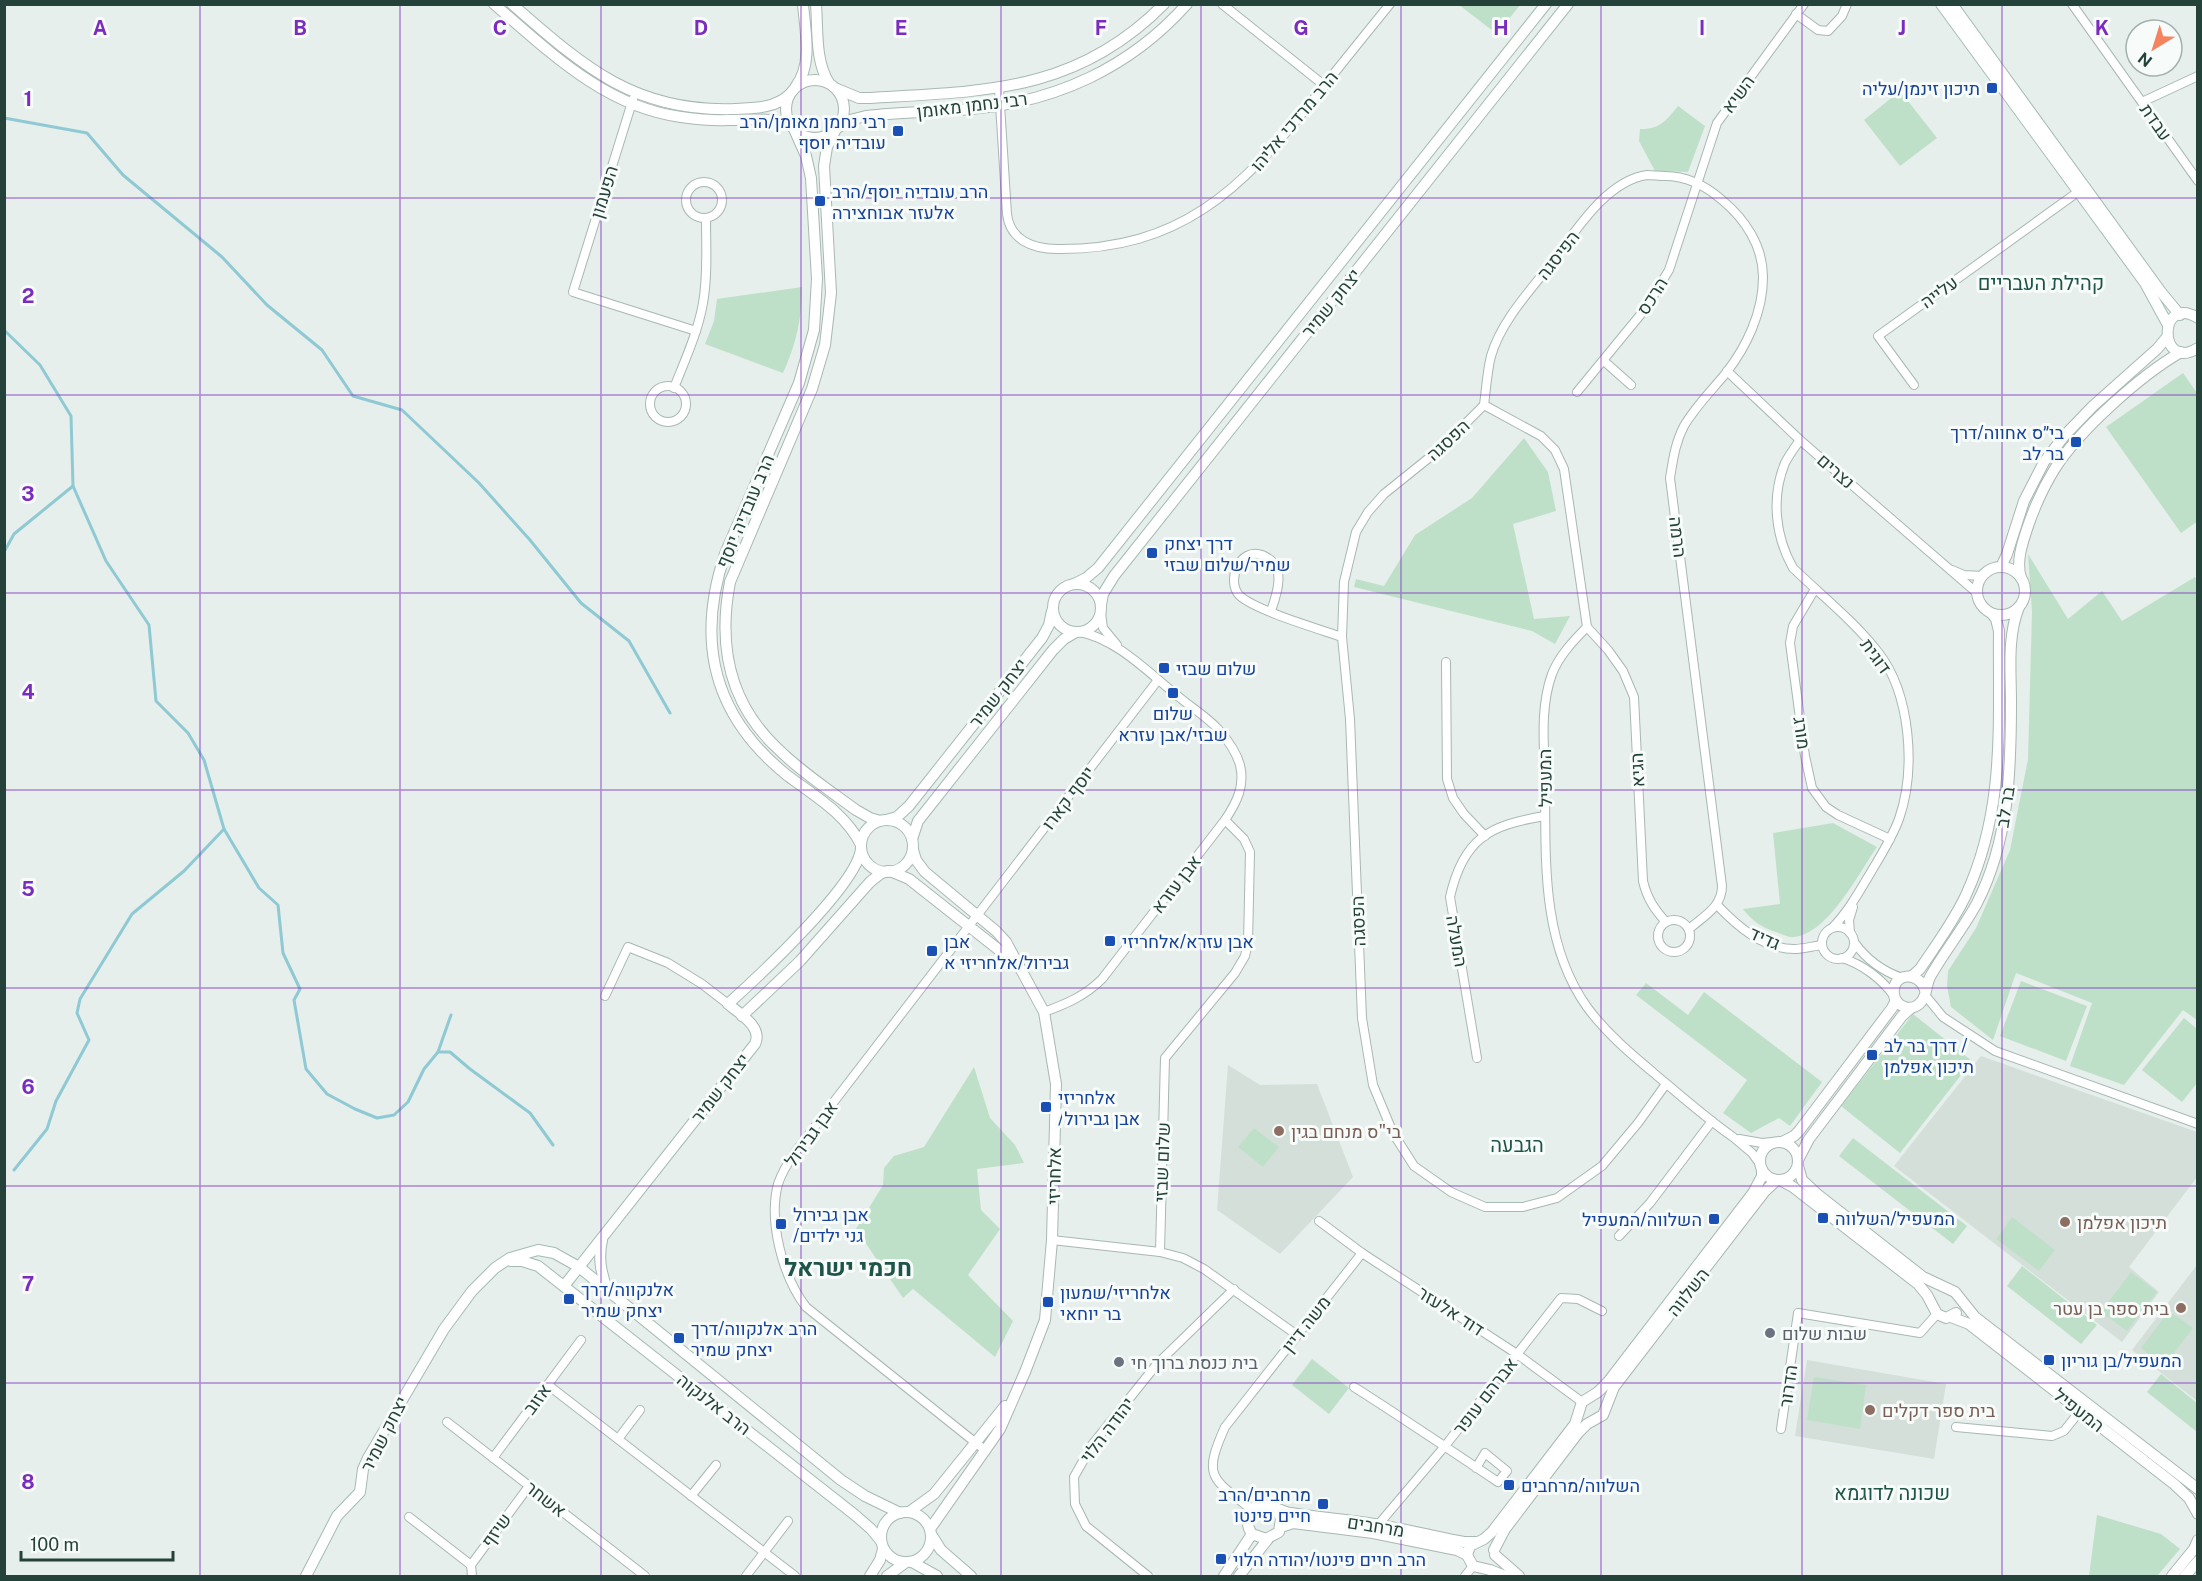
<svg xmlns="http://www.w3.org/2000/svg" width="2202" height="1581" viewBox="0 0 2202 1581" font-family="'Public Sans',Heebo,sans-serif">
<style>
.built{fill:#d4dfda}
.green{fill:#bfe0c8}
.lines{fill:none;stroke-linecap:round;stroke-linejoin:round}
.stream{stroke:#8ec9d4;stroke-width:3}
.minor-casing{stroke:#a8b8b2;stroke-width:10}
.tertiary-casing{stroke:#a8b8b2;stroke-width:12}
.secondary-casing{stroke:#a4bbb3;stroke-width:12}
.minor{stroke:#fff;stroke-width:8}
.tertiary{stroke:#fff;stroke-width:10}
.secondary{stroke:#fff;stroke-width:10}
.grid{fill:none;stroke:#7b2cbf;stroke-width:1.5;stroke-opacity:0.55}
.transit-dot{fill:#1a4fb4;stroke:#f7fbf9;stroke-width:2}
.education-dot{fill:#8d6e63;stroke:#f7fbf9;stroke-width:2}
.worship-dot{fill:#6b7280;stroke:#f7fbf9;stroke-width:2}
.labels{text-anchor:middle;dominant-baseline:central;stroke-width:6;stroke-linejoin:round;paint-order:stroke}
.transit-label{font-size:18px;fill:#164399;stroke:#f7fbf9;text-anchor:start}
.street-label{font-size:18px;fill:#24423a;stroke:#f7fbf9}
.education-label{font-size:18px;fill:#785e54;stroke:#f7fbf9;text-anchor:start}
.worship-label{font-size:18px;fill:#5b616d;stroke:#f7fbf9;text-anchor:start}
.neighbourhood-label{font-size:20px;fill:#1f5548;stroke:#f7fbf9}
.district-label{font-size:24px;font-weight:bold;fill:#1f5548;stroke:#f7fbf9}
.grid-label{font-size:20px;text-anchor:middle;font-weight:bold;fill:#7b2cbf;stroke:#f7fbf9;stroke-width:6;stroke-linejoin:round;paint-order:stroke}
</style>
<rect width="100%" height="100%" fill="#e6efeb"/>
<g class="built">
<path d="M1981,1056l216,76v45l-68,90 30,25 -37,50 -228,-176z"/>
<path d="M1228,1065l32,20 57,-1 36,93 -73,77 -63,-44z"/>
<path d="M2197,1265v136l-65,-51z"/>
<path d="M1807,1360l139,24 -12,75 -139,-23z"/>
</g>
<g class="green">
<path d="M1459,5h61l-23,29z"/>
<path d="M1900,91l37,47 -37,28 -36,-46z"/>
<path d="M1678,106l27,20 -17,46 -33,-1 -16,-30 1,-12c19,1 27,-9 38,-23z"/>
<path d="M802,287c0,31 -6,58 -19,86l-78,-29 9,-23 3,-22z"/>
<path d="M2183,373l14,20 1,128 -17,12 -75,-106z"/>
<path d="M1524,438l24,34 8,39 -43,13 21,95 36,-3 -15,28 -23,-13 -178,-44 2,-8 28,7 31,-51 57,-37z"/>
<path d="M2028,554l40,65 34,-28 20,30 73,-44 2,3v440l-14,-10 -59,75 -54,-19 22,-63 -76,-30 -23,67 -42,-33 -4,-21 1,-15 28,-43 34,-78 18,-91 4,-147z"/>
<path d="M1833,823l44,24c-19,27 -48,86 -83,90 -5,1 -13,-3 -18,-5 -14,-4 -25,-12 -33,-23l37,-5 -7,-71z"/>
<path d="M2021,981l66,25 -21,55 -66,-25z"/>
<path d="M1646,983l42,32 16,-23 118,90 -32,44 -11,-8 -28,15 -28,-20 24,-33 -111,-85z"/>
<path d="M1913,1014l59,47 -72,92 -59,-47z"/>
<path d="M2184,1018l13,11v54l-15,19 -40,-32z"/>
<path d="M974,1067l16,51 25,27 9,18 -47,6 4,41 19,19 -32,46 45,46 -18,36 -82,-68 -10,9 -47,-69 27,-44 1,-17 10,-12 30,-9z"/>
<path d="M1254,1128l25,19 -16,20 -25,-20z"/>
<path d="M1853,1138l114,88 -14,18 -114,-88z"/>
<path d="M2012,1217l43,33 -16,21 -43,-32z"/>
<path d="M2022,1266l75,59 -16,19 -74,-58z"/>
<path d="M2131,1272l26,20 -30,39 -26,-19z"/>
<path d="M2169,1311l24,17 -29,38 -23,-18z"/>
<path d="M1312,1359l37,29 -20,26 -37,-29z"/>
<path d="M2161,1374l36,29v29l-50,-40z"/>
<path d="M1814,1377l52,8 -6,44 -53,-9z"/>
<path d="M2097,1515l64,19 19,15 -23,27h-68z"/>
</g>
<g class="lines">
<g class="stream">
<path d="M4,118l83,15 36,42 99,82 45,48 55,45 31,46 49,14 77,73 51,57 51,63 48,38 41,72"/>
<path d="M4,330l36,35 31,51 2,70 33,75 43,64 7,76 32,32 16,27 20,69 35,59 19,17 5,48 17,36 -6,11 12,69 21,25 28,15 22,9 17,-3 14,-13 16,-33 14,-17h12l20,17 60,44 23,32"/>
<path d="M4,552l10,-18 59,-48"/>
<path d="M438,1052l13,-37"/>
<path d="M14,1170l33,-41 9,-28 33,-61 -12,-27 3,-14 52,-85 52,-43 40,-42"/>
</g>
<g class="minor-casing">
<g id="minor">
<path d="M1222,4l103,82"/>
<path d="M2072,4l126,177"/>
<path d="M1796,14l22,16 10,1 14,-15 5,-12"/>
<path d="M999,89l8,125c3,26 26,35 50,35 123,1 184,-59 256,-149 25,-32 51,-64 77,-96"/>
<path d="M633,99l-60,193 123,39"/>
<path d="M2142,102l56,-26"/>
<circle cx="704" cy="200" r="18"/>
<path d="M1604,361l27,24"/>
<path d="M1727,371l73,69 177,153"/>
<path d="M1914,385l-36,-49 204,-147"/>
<circle cx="668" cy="404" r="18"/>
<path d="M674,388c11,-28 24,-56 29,-85 5,-28 3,-57 3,-85"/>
<path d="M1577,392l69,-84 23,-38 48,-147 87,-119"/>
<path d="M1484,405c2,-15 3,-33 7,-49 10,-34 37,-63 59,-91 24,-31 55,-84 97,-90 6,0 12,1 18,1 22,0 41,10 57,24 23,19 41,46 41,77 0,35 -16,69 -37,96 -14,17 -31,34 -42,53 -9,17 -11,34 -14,52l52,408c0,21 -18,30 -33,43"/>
<path d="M1484,405l-44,44 -56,45 -16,18 -12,20 -12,50 -2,55 8,82 12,299 11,67 20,48 21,33 37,26 34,15h38l34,-9 45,-32 36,-43 28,-39"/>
<path d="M1484,405l57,31 14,14 9,19 23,158c-14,14 -28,29 -35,47 -12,33 -8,70 -7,104 1,78 -5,163 42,229 19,26 44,47 68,67 26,22 51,44 78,63l19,16 8,11"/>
<path d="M1800,440c-5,7 -11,15 -15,23 -14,34 -10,73 8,105 28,27 61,53 85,84 33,42 38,118 21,167 -7,19 -18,36 -28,53 -12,20 -23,40 -39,56"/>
<path d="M1952,570l12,5 19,1"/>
<path d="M1815,589l-22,37 -3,17 15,113 7,32 14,19 12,8 52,24"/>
<path d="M1271,611c7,-20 16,-46 -9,-56 -22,-8 -36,25 -23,40 15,15 80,34 103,42"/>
<path d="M1101,613l2,15 14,17"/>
<path d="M1587,627l21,23 15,21 11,26 9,184c4,17 11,28 23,41"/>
<path d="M1446,662l1,117 6,19 11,16 21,22"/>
<path d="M1717,905c20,21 46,44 77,44 9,0 19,-3 28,-4"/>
<circle cx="1674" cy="936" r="16"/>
<circle cx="1838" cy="943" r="16"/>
<path d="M1850,933l-1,-13 4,-13"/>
<path d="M1854,942c12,17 28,29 48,36"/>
<path d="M1842,958c20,6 40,21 52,38"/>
<path d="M1925,995l18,22 52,34 203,73"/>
<path d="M605,996l23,-49 40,16 34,21 26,20"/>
<path d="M1044,1012c22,-8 41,-16 58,-33l123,-159c12,-18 20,-34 15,-55 -4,-14 -13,-26 -22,-36 -11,-12 -26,-21 -39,-32 -29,-23 -62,-58 -99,-65"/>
<path d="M1477,1058l-27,-161c13,-58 39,-72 95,-81"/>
<path d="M1739,1139l23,4 10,-1"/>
<path d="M1319,1221l43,32 155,101 65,48"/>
<path d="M1619,1236l31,-33 62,-82"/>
<path d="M1052,1240l108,12 23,6 21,11 93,66"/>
<path d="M1160,1252l5,-194 70,-85 10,-17 3,-13 2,-91 -6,-13 -19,-19"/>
<path d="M548,1385l247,191"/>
<path d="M1354,1387c49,31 96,63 144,95l9,-11 -22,-18 -9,15"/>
<path d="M447,1422l198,154"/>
<path d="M1956,1427l96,9 12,-5 16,-20"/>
<path d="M1781,1429l17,-116 122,20 17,-19"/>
<path d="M618,1439l22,-29"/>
<path d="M986,1451l-180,-144c-23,-30 -38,-85 -28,-123 4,-12 11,-23 18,-33l362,-471"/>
<path d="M493,1458l88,-118"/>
<path d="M691,1496l25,-31"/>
<path d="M1252,1510c-40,-32 -50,-32 -27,-83l137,-174"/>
<path d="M409,1517l62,48"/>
<path d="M1378,1525l67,-79 116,-148 17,1 24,12"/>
<path d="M472,1576l-1,-11 58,-79"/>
<path d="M746,1576l42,-55"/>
<path d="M1148,1576l-62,-50 -11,-22 -1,-27 18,-32 65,-81 77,-75"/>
<path d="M1465,1576l8,-10"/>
</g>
</g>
<g class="tertiary-casing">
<g id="tertiary">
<path d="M494,4c56,48 111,103 187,113 15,2 31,4 46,3 22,0 43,-3 64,5"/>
<path d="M512,4c70,61 121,108 221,105 19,-1 41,0 56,-14"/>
<path d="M816,4c2,26 -1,57 13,79"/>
<circle cx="815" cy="109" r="29"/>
<path d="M796,86c17,-22 9,-56 7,-82"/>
<path d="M837,89l22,9h10c115,-7 207,-5 295,-94"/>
<path d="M839,127l11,-7 16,-4c35,-4 70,-4 105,-7 84,-7 159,-41 216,-105"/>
<path d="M794,129l12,27 5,22 6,101 -3,51 -15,53 -74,171c-30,89 -11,163 63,222 27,20 58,38 73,69"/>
<path d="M835,131l-8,16 -3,19 7,127 -6,52 -13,44 -82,193c-12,62 -1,120 46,165 24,24 53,43 80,63l14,8 10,3"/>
<circle cx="2001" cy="591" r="24"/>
<path d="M2001,567l6,-13 17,-53 20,-39 21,-27 28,-29 64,-57 10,-12"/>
<path d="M2021,578c-5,-16 1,-34 6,-49 7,-21 16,-41 27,-59 24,-39 87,-95 127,-118"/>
<path d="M913,850l3,10 9,12 71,59 10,11 38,70 12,72 -4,156 -7,80 -20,52 -25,57 -70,100"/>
<path d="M890,871l19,8 104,82"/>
<path d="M1912,976l8,-7c16,-24 34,-48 46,-74 40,-87 32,-172 33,-264l-3,-12 -4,-5"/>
<path d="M1925,990c-6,-20 -34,-17 -31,4 1,13 18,19 27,8 6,-6 5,-17 9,-25 14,-25 33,-48 47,-74 32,-62 34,-132 34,-201 0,-31 -4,-65 8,-95"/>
<circle cx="1779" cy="1161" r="19"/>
<path d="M1782,1142l12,-6 5,-5 93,-123 4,-8"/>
<path d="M1798,1160l11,-21 93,-123 9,-8"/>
<path d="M1798,1166l4,14 15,14 106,83 32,15 20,25 223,172"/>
<path d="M1780,1180l13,7 125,97 9,11 10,19 9,4 10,-5"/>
<path d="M1951,1317l18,7 205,160 15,14 9,16"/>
<path d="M1276,1509l5,9 -2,14 -13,7 -14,-5c-7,-10 -6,-26 9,-29 9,-2 20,7 30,8 28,5 55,6 83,11 30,5 60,12 90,18h12"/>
<path d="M909,1512l25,-18 71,-88"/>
<path d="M1281,1527l12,-4 80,10 84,17 10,5"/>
<path d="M1494,1550l11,-21 73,-96 9,-9 16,-9 11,-28 151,-196 12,-11"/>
<path d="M1495,1555l24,21"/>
<path d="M870,1576l10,-16 3,-11"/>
<path d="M887,1576l18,-13"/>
<path d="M1224,1576l28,-42"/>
<path d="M1239,1576l29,-37"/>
<path d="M1505,1576l-15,-6 -17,-4 -6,-11 3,-9 14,-7 8,-7 83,-108 7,-22 16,-10 10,-10 145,-189 9,-17v-6"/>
<path d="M2172,1576l22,-27 4,-9"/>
<path d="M2185,1576l13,-15"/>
</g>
</g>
<g class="secondary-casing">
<g id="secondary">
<path d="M1941,4l204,279 23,42"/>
<path d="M1952,4l209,288 19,23"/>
<path d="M2198,318c-41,-25 -40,55 0,30"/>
<circle cx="1077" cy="608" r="24"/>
<path d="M1074,584l12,-6 12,-10 448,-564"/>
<path d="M1101,605l2,-11 11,-18 454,-572"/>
<path d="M886,820l11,-3 12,-11 133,-168 7,-13 3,-14"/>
<circle cx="887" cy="846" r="26"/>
<path d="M912,839l6,-18 135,-171 11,-11 12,-7"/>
<path d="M742,1016l58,-55 70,-79 10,-8 7,-3"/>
<path d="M602,1240c-4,19 -1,32 5,49"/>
<path d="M511,1261h11l16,5 317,249 16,14 10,12"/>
<path d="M564,1286l191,-242c8,-17 -15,-30 -27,-40 30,-27 129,-119 133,-155"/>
<circle cx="906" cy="1537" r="25"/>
<path d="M931,1534l10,16 30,26"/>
<path d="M912,1562l25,14"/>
<path d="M306,1576l31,-60 23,-24 3,-23 5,-11 76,-129 28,-38 23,-23 15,-10 28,-8 16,3 25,14 262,213 24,16 35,17"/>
</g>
</g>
<use href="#minor" class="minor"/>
<use href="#tertiary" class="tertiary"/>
<use href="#secondary" class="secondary"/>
</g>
<path class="grid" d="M200,4v1572M400,4v1572M601,4v1572M801,4v1572M1001,4v1572M1201,4v1572M1401,4v1572M1601,4v1572M1802,4v1572M2002,4v1572M4,198h2194M4,395h2194M4,593h2194M4,790h2194M4,988h2194M4,1186h2194M4,1383h2194"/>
<g class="transit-dot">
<rect x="1986" y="82" width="12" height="12" rx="3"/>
<rect x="892" y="125" width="12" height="12" rx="3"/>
<rect x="814" y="195" width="12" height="12" rx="3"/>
<rect x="2070" y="436" width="12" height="12" rx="3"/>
<rect x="1146" y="547" width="12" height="12" rx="3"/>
<rect x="1158" y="662" width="12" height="12" rx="3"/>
<rect x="1167" y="687" width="12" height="12" rx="3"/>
<rect x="1104" y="935" width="12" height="12" rx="3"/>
<rect x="926" y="945" width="12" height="12" rx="3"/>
<rect x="1866" y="1049" width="12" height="12" rx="3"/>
<rect x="1040" y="1101" width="12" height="12" rx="3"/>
<rect x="1817" y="1212" width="12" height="12" rx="3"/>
<rect x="1708" y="1213" width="12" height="12" rx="3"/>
<rect x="775" y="1218" width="12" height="12" rx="3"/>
<rect x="563" y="1293" width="12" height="12" rx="3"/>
<rect x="1042" y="1296" width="12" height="12" rx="3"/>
<rect x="673" y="1332" width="12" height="12" rx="3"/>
<rect x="2043" y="1354" width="12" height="12" rx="3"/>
<rect x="1503" y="1479" width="12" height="12" rx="3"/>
<rect x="1317" y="1498" width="12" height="12" rx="3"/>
<rect x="1215" y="1553" width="12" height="12" rx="3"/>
</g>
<g class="education-dot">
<circle cx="1279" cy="1131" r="6"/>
<circle cx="2065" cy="1222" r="6"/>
<circle cx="2181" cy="1308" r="6"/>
<circle cx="1870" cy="1410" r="6"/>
</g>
<g class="worship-dot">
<circle cx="1770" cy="1333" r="6"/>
<circle cx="1119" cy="1362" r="6"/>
</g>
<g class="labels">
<g class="transit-label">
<text x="1980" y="88" text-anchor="end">תיכון זינמן/עליה</text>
<text x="886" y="121" text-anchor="end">רבי נחמן מאומן/הרב<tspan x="886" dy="21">עובדיה יוסף</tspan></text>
<text x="832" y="191">הרב עובדיה יוסף/הרב<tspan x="832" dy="21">אלעזר אבוחצירה</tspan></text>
<text x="2064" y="432" text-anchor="end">בי״ס אחווה/דרך<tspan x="2064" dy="21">בר לב</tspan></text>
<text x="1164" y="543">דרך יצחק<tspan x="1164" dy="21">שמיר/שלום שבזי</tspan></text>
<text x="1176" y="668">שלום שבזי</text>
<text x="1173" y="713" text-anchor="middle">שלום<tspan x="1173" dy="21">שבזי/אבן עזרא</tspan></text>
<text x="944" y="941">אבן<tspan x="944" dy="21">גבירול/אלחריזי א</tspan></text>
<text x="1122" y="941">אבן עזרא/אלחריזי</text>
<text x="1884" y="1045">דרך בר לב /<tspan x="1884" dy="21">תיכון אפלמן</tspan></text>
<text x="1058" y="1097">אלחריזי<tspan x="1058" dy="21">/אבן גבירול</tspan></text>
<text x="793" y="1214">אבן גבירול<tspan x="793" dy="21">/גני ילדים</tspan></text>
<text x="1835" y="1218">המעפיל/השלווה</text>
<text x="1702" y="1219" text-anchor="end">השלווה/המעפיל</text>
<text x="581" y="1289">אלנקווה/דרך<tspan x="581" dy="21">יצחק שמיר</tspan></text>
<text x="1060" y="1292">אלחריזי/שמעון<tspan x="1060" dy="21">בר יוחאי</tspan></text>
<text x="691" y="1328">הרב אלנקווה/דרך<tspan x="691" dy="21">יצחק שמיר</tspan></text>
<text x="2061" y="1360">המעפיל/בן גוריון</text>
<text x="1521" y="1485">השלווה/מרחבים</text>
<text x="1311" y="1494" text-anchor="end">מרחבים/הרב<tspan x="1311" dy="21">חיים פינטו</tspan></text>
<text x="1233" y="1559">הרב חיים פינטו/יהודה הלוי</text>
</g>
<g class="street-label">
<text transform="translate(1738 94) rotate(-54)">השיא</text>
<text transform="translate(972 105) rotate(-7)">רבי נחמן מאומן</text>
<text transform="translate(1294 121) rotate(-50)">הרב מרדכי אליהו</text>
<text transform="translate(2156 122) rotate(55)">עבדת</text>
<text transform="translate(604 192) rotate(-73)">הפעמון</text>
<text transform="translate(1558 255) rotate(-52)">הפיסגה</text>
<text transform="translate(1939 292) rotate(-36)">עלייה</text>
<text transform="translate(1652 296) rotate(-57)">הרכס</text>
<text transform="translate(1331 303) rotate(-51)">יצחק שמיר</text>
<text transform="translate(1448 440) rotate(-43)">הפסגה</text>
<text transform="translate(1836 471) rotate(41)">נצרים</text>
<text transform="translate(745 511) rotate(-67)">הרב עובדיה יוסף</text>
<text transform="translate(1678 537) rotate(83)">הרמה</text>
<text transform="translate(1876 656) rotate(54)">דוגית</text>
<text transform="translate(998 693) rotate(-52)">יצחק שמיר</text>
<text transform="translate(1802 733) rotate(82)">מורג</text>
<text transform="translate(1637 770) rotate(-93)">הגיא</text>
<text transform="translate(1545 778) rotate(-91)">המעפיל</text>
<text transform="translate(1068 798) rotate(-53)">יוסף קארו</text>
<text transform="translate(2005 807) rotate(-81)">בר לב</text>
<text transform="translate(1176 884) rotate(-52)">אבן עזרא</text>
<text transform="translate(1358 921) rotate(-92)">הפסגה</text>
<text transform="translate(1765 938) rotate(24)">גדיד</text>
<text transform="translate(1457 941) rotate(80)">המעלה</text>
<text transform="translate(720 1088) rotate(-52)">יצחק שמיר</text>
<text transform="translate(811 1134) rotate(-54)">אבן גבירול</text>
<text transform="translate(1162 1162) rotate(-88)">שלום שבזי</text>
<text transform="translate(1054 1176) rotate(-89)">אלחריזי</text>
<text transform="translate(1688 1292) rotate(-52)">השלווה</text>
<text transform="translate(1451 1311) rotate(33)">דוד אלעזר</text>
<text transform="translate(1306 1324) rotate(-52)">משה דיין</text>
<text transform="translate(1788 1386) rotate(-82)">הדרור</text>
<text transform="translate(1485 1396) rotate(-52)">אברהם עופר</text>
<text transform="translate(537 1399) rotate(-53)">אזוב</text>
<text transform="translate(714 1404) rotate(38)">הרב אלנקוה</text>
<text transform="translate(2079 1410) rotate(38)">המעפיל</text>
<text transform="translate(1107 1430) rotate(-53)">יהודה הלוי</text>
<text transform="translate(384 1434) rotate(-63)">יצחק שמיר</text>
<text transform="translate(546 1499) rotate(38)">אשחר</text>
<text transform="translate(1376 1526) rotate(9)">מרחבים</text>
<text transform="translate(496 1530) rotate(-54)">שיזף</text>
</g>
<g class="education-label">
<text x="1291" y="1131">בי"ס מנחם בגין</text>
<text x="2077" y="1222">תיכון אפלמן</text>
<text x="2169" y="1308" text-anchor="end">בית ספר בן עטר</text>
<text x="1882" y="1410">בית ספר דקלים</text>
</g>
<g class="worship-label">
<text x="1782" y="1333">שבות שלום</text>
<text x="1131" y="1362">בית כנסת ברוך חי</text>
</g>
<g class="neighbourhood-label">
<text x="2041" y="283">קהילת העבריים</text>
<text x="1517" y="1145">הגבעה</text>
<text x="1892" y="1493">שכונה לדוגמא</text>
</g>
<g class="district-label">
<text x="848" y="1267">חכמי ישראל</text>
</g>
</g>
<g class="grid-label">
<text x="100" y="35">A</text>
<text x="300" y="35">B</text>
<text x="500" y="35">C</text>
<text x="701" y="35">D</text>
<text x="901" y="35">E</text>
<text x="1101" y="35">F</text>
<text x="1301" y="35">G</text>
<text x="1501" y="35">H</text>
<text x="1702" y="35">I</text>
<text x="1902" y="35">J</text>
<text x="2102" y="35">K</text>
<text x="28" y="106">1</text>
<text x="28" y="303">2</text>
<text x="28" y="501">3</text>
<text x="28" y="699">4</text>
<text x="28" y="896">5</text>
<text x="28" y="1094">6</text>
<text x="28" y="1291">7</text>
<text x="28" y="1489">8</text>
</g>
<rect width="2202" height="1581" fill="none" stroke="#24423a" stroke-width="12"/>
<g transform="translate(2154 48) rotate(218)"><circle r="28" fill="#f7fbf9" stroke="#a3b1ad" stroke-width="1.5"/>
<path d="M0-4.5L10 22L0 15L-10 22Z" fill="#f4845f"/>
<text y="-9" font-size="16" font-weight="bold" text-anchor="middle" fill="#24423a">N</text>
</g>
<path d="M21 1551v9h152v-9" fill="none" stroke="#24423a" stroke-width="3"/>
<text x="30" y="1551" font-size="18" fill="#24423a" stroke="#f7fbf9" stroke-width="4.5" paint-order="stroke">100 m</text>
</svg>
